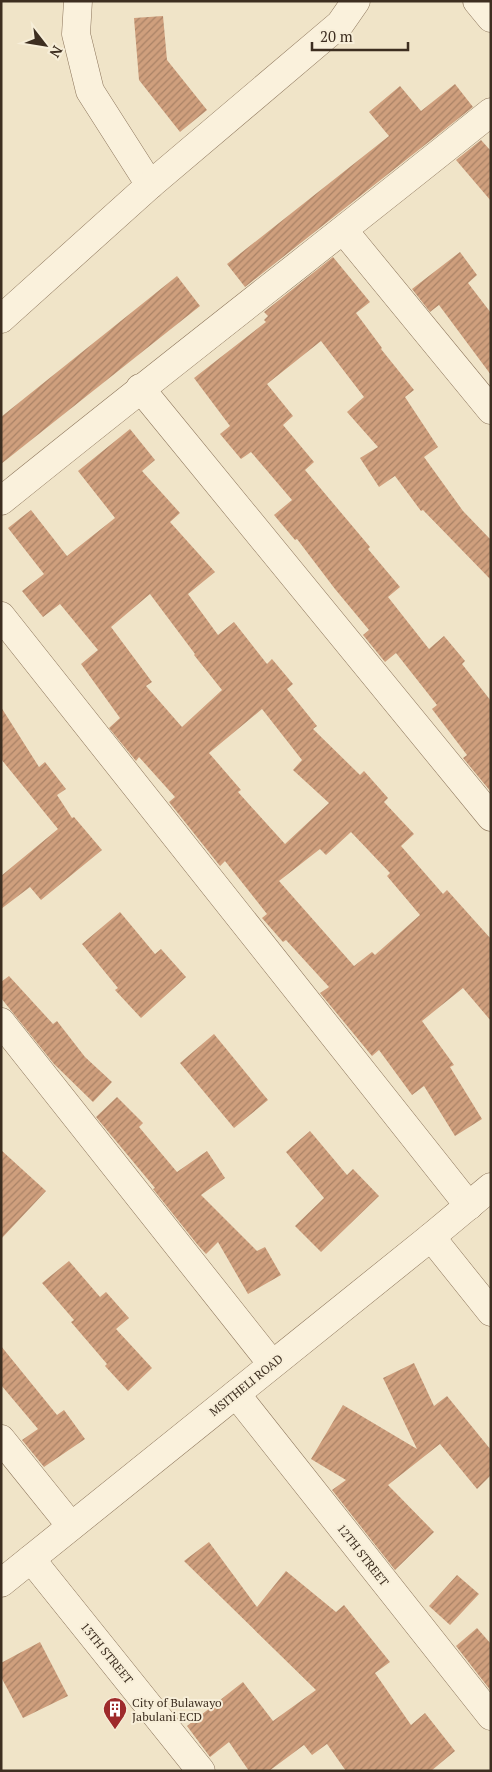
<svg xmlns="http://www.w3.org/2000/svg" width="492" height="1772" viewBox="0 0 492 1772" font-family="'PT Serif',serif">
<style>
.building{fill:url(#building-hatch);fill-rule:evenodd}
.lines{fill:none;stroke-linecap:round;stroke-linejoin:round}
.minor-casing{stroke:#8d765c;stroke-width:29}
.minor{stroke:#faf1dc;stroke-width:28}
.labels{text-anchor:middle;dominant-baseline:central;stroke-width:4;stroke-linejoin:round;paint-order:stroke}
.street-label{font-size:12px;fill:#3d2e20;stroke:#f7eed8}
.poi-label{font-size:12px;fill:#3d2e20;stroke:#f7eed8;text-anchor:start}
</style>
<defs>
<pattern id="building-hatch" width="6" height="6" patternUnits="userSpaceOnUse" patternTransform="scale(1.25)"><rect width="6" height="6" fill="#cf9f7d"/><path d="M-1 1l2-2M0 6l6-6M5 7l2-2" fill="none" stroke="#a98266"/></pattern>
</defs>
<rect width="100%" height="100%" fill="#f0e4c8"/>
<g class="building">
<path d="M163,16l4,44 40,50 -27,22 -41,-52 -5,-62z"/>
<path d="M455,84l18,23 -228,180 -18,-23 162,-128 -20,-24 31,-26 21,25z"/>
<path d="M481,140l10,11v50l-35,-41z"/>
<path d="M460,252l17,23 -9,8 23,30v62l-52,-70 -9,7 -18,-23z"/>
<path d="M333,257l37,45 -14,11 26,35 -1,1 33,41 -9,7 33,50 -14,10 39,54 28,29v40l-68,-70 -2,1 -26,-35 -16,11 -19,-29 18,-11 -31,-35 17,-15 -43,-56 -54,43 26,32 -10,9 31,37 -9,8 65,77 -2,2 32,38 -12,10 41,52 15,-13 21,25 -3,3 29,37v91l-28,-34 4,-3 -35,-46 5,-4 -41,-52 -11,9 -22,-27 6,-5 -34,-41 -38,-50 -2,1 -21,-25 18,-15 -41,-48 -10,7 -21,-25 10,-8 -36,-48 72,-56 -2,-2 4,-4 -4,-4z"/>
<path d="M177,276l23,30 -199,158v-47z"/>
<path d="M130,429l25,31 -13,11 38,42 -10,9 45,50 -27,22 30,41 16,-13 33,42 5,-5 21,25 -6,5 30,37 -4,3 47,46 4,-4 24,27 -4,4 30,32 -13,12 42,48 4,-4 44,49v82l-28,-33 -41,33 32,44 -4,2 32,52 -27,17 -31,-50 -12,9 -33,-45 -7,6 -52,-63 9,-6 -43,-47 -3,2 -21,-24 5,-4 -42,-53 -5,5 -51,-64 6,-5 -36,-40 -3,4 -27,-33 11,-10 -39,-54 17,-14 -38,-46 -17,13 -21,-26 22,-17 -36,-46 23,-18 36,46 48,-38 -37,-47zM150,594l45,60 -1,1 28,35 -40,37 -36,-41 6,-4 -41,-55zM262,709l40,51 -9,10 36,33 -44,41 -47,-52 3,-2 -32,-37zM351,832l39,41 -3,3 33,39 -45,40 -3,-3 -18,14 -75,-85 41,-32 6,6z"/>
<path d="M1,707l38,60 6,-5 21,27 -9,6 15,23 2,-1 28,33 -61,50 -11,-13 -29,22v-33l57,-47 -57,-70z"/>
<path d="M120,912l35,42 6,-5 25,28 -45,41 -26,-28 3,-2 -36,-44z"/>
<path d="M9,976l44,48 4,-3 28,36 27,25 -19,20 -39,-38 -53,-66v-16z"/>
<path d="M214,1034l54,66 -34,28 -54,-65z"/>
<path d="M117,1097l26,26 -4,4 38,45 30,-21 18,27 -24,17 56,56 8,-4 16,28 -33,19 -30,-52 -12,12 -9,-10 -44,-55 2,-1 -59,-71z"/>
<path d="M310,1131l37,44 6,-6 26,27 -58,56 -26,-26 29,-28 -38,-46z"/>
<path d="M1,1150l45,41 -45,48z"/>
<path d="M69,1261l31,36 6,-5 23,26 -13,11 36,39 -24,23 -23,-25 2,-2 -36,-42 3,-2 -32,-37z"/>
<path d="M1,1346l56,69 7,-5 21,29 -41,28 -22,-27 16,-11 -37,-44z"/>
<path d="M414,1363l20,43 13,-10 44,54v25l-14,14 -37,-45 -52,41 46,47 -39,38 -63,-80 14,-10 -35,-21 32,-54 74,44 -34,-71z"/>
<path d="M209,1542l48,65 29,-36 50,41 8,-7 46,57 -15,11 36,52 14,-12 30,38 -24,20h-85l-19,-27 -15,11 -8,-10 -35,26h-20l-20,-29 -19,15 -23,-31 56,-44 30,39 43,-31 -132,-129z"/>
<path d="M457,1575l22,19 -29,31 -21,-19z"/>
<path d="M477,1628l14,16v47l-35,-45z"/>
<path d="M40,1642l28,54 -45,22 -22,-41v-14z"/>
</g>
<g class="lines">
<g class="minor-casing">
<g id="minor">
<path d="M78,1l-2,33 14,57 60,94"/>
<path d="M477,1l14,17"/>
<path d="M344,231l147,179"/>
<path d="M1,319l149,-134 190,-161 16,-23"/>
<path d="M140,388l351,429"/>
<path d="M1,501c162,-131 327,-258 490,-389"/>
<path d="M1,616l468,590"/>
<path d="M1,1022l271,342"/>
<path d="M431,1237l60,75"/>
<path d="M236,1394l255,322"/>
<path d="M1,1439l70,87"/>
<path d="M31,1559l170,212"/>
<path d="M1,1583l430,-346 60,-50"/>
</g>
</g>
<use href="#minor" class="minor"/>
</g>
<defs>
<g id="building-pin" transform="scale(1.25)"><path d="M0 17L-7.5 6A9.5 9.5 0 1 1 7.5 6Z" fill="#9e2a2b" stroke="#f7eed8"/><path d="M-4-6H4V6H1V3H-1V6H-4ZM-2.5-4.3h1.7v1.8h-1.7ZM.8-4.3h1.7v1.8H.8ZM-2.5-1h1.7V.8h-1.7ZM.8-1h1.7V.8H.8Z" fill="#fff"/></g>
</defs>
<g fill-rule="evenodd">
<use href="#building-pin" x="115" y="1709"/>
</g>
<g class="labels">
<g class="street-label">
<text transform="translate(246 1385) rotate(-39)">MSITHELI ROAD</text>
<text transform="translate(363 1555) rotate(52)">12TH STREET</text>
<text transform="translate(107 1653) rotate(51)">13TH STREET</text>
</g>
<g class="poi-label">
<text x="132" y="1702">City of Bulawayo<tspan x="132" dy="14">Jabulani ECD</tspan></text>
</g>
</g>
<rect width="492" height="1772" fill="none" stroke="#3d2e20" stroke-width="5"/>
<g transform="translate(45 45) rotate(121)" stroke="#f7eed8" stroke-width="4" paint-order="stroke">
<path d="M0-4L9 19L0 12L-9 19Z" fill="#3d2e20"/>
<text y="-8" font-size="14" font-weight="bold" text-anchor="middle" fill="#3d2e20">N</text>
</g>
<path d="M312 42v8h96v-8" fill="none" stroke="#3d2e20" stroke-width="2.5"/>
<text x="320" y="42" font-size="15" fill="#3d2e20" stroke="#f7eed8" stroke-width="4" paint-order="stroke">20 m</text>
</svg>
